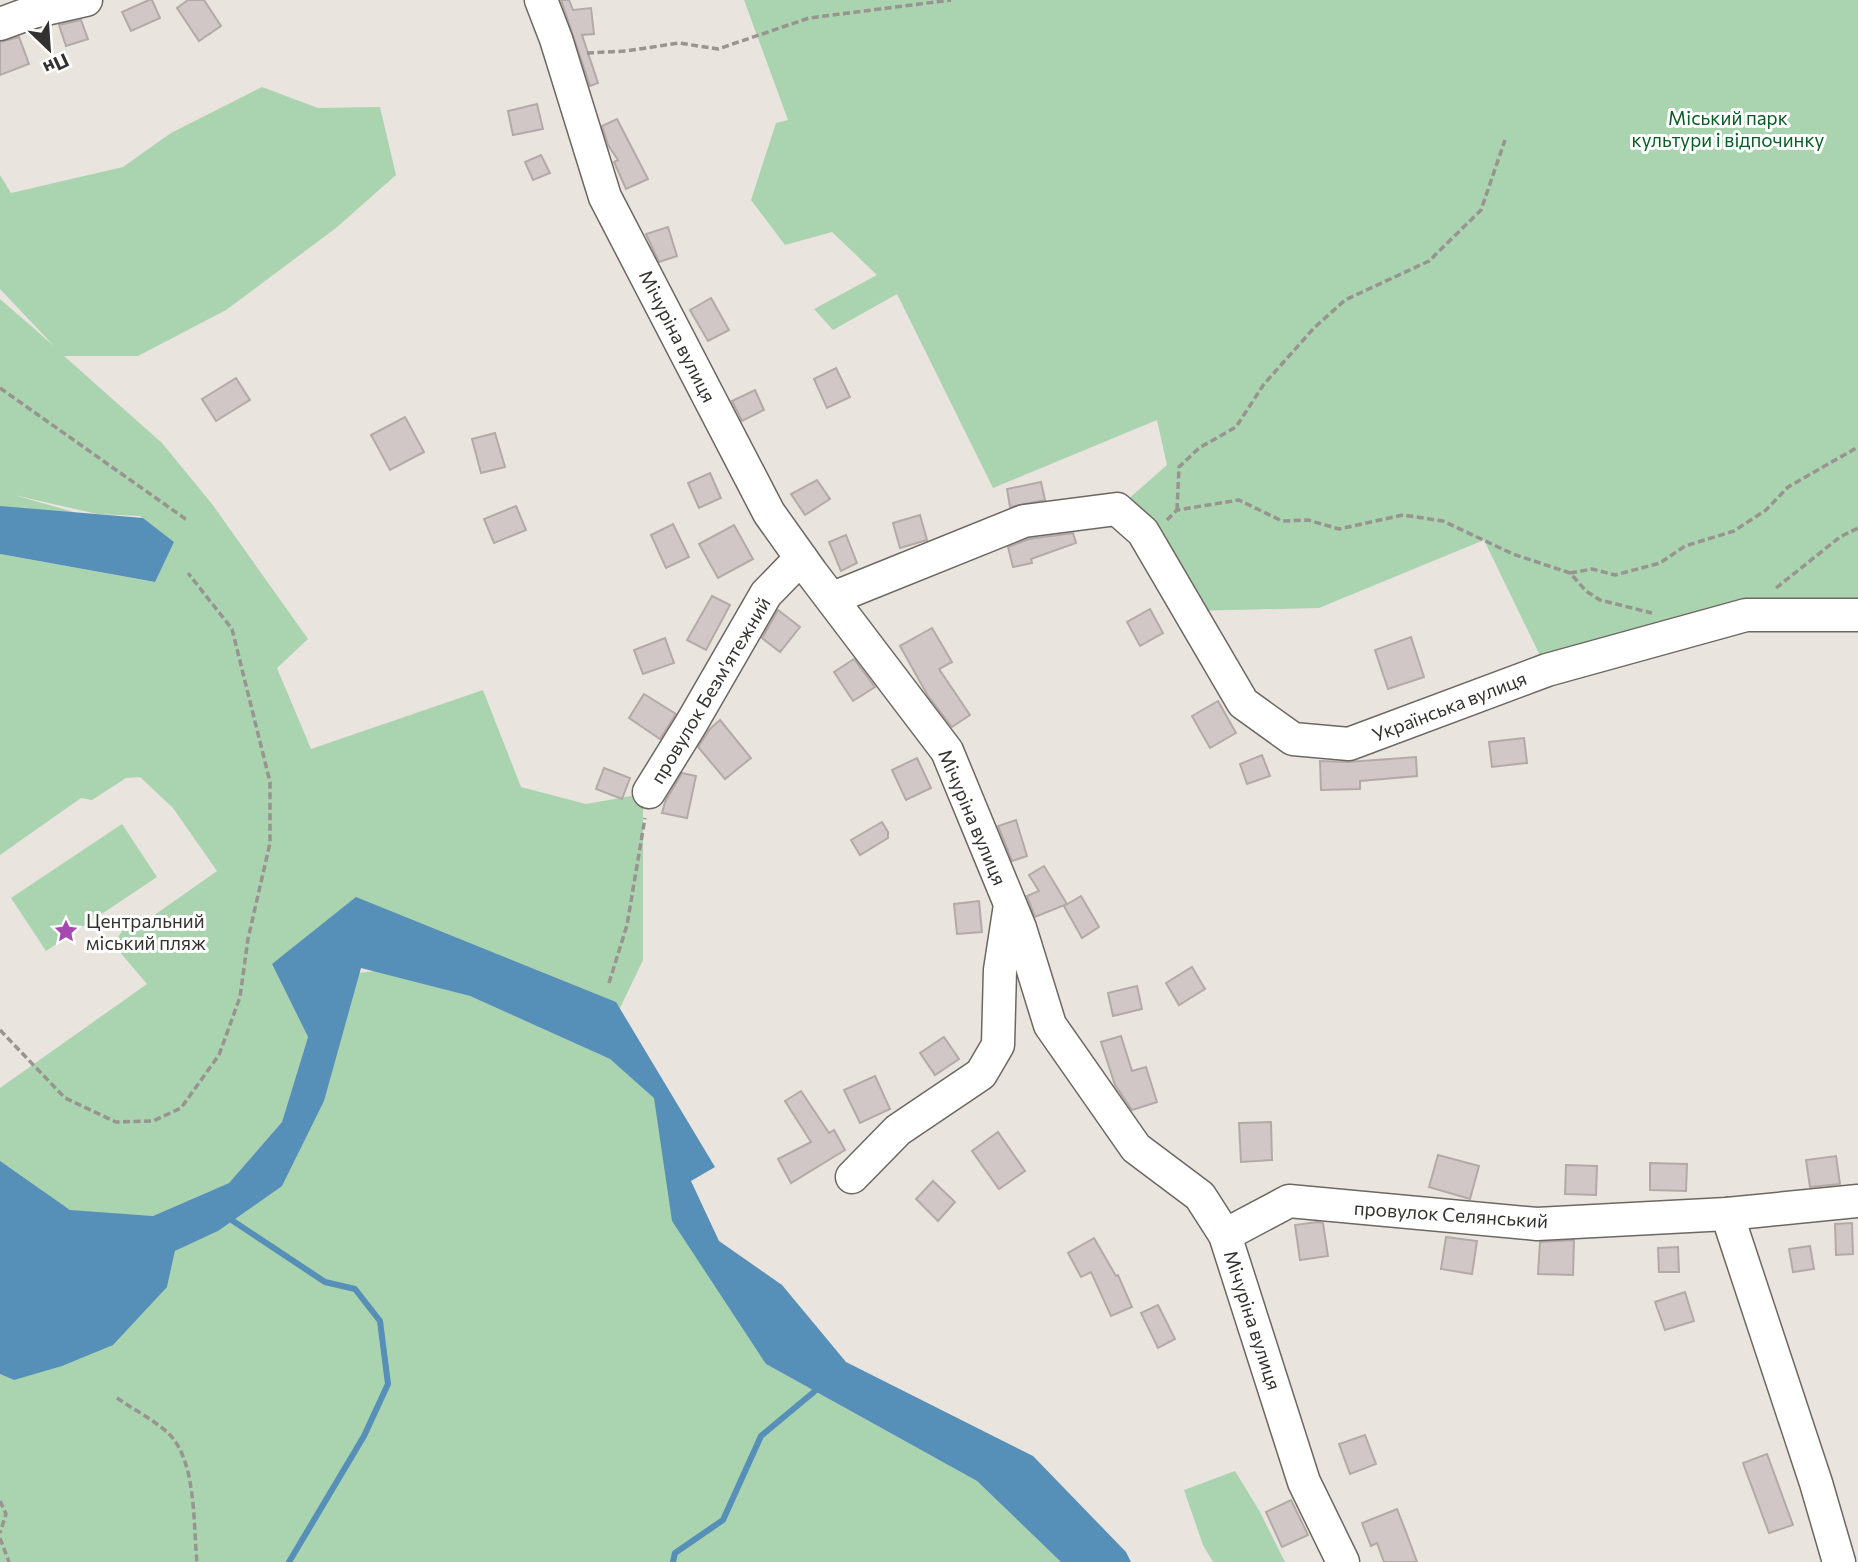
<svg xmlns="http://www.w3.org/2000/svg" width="1858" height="1562" viewBox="0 0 1858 1562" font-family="Commissioner,sans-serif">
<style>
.green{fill:#aad3af}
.water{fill:#568fb7}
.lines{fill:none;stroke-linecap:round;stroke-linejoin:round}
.stream{stroke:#568fb7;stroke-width:6}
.building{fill:#d1c7c6;stroke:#b3aaa8;stroke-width:2}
.minor-casing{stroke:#6d6762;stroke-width:35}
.path{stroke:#989490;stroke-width:3.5;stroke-dasharray:7 3.5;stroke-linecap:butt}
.minor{stroke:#fff;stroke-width:32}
.labels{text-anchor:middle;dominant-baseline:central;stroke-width:6;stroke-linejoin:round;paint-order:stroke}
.park-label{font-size:19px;fill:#085c24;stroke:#fff}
.street-label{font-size:19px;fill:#343230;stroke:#fff}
.poi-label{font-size:19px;fill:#343230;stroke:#fff;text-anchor:start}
</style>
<rect width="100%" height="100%" fill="#eae4de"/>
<g class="green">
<path d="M744,0h1114v618l-112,-3 -199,55 -63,-130 -165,68 -130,3 -72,-102 50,-44 -10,-45 -164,68 -96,-194 -64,36 -19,-21 63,-34 -45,-43 -47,13 -34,-45 25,-77 12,-3z"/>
<path d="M262,87l56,21 62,-1 16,68 -60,53 -110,82 -88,46h-74l98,87 50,61 96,135 -31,29 34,81 172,-59 38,97 65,17 57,-10v166l-23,48 -63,-26 -53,-13 -232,-5 36,73 -26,85 -53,61 -76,33 -47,-3 -4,8 -32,-11 -70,-43v-79l147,-104 -34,-40 10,-14 23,-9 71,-50 -44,-63 -33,-31 -14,1 -34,22 -11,-2 -81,57v-301l154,28 20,-40 -34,-26 -43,-2 -83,-19 91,26 -105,-9v-213l54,47 -54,-57v-114l11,18 112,-26 48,-34z"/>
<path d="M122,824l35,53 -111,74 -35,-53z"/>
<path d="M375,971l95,25 140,63 48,41 4,48 104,216 211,117 84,81h-1061v-188l14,6 153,-93 8,-36 43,-20 104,-133 37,-125z"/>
<path d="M1235,1471l25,41 25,50h-72l-10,-17 -19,-55z"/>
</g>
<g class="water">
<path d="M0,506l143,12 31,24 -19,40 -155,-28z"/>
<path d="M356,897l260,105 99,165 -24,14 28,60 63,44 64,77 187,94 93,96 5,10h-70l-84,-81 -211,-117 -94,-143 -18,-123 -44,-39 -140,-63 -109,-28 -37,133 -42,85 -64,45 -43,20 -8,36 -54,58 -51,21 -48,14 -14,-6v-213l70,49 83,6 76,-33 53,-61 26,-85 -36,-73z"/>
</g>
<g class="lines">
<g class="stream">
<path d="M233,1221l92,61 30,7 25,32 8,63 -24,52 -75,126"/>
<path d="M673,1562l2,-9 48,-33 38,-84 54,-45"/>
</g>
</g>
<g class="building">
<path d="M149,0h3l8,18 -29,13 -9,-19z"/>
<path d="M188,0h16l17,26 -22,15 -22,-33z"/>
<path d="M561,0h8l4,10 18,-2 3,26 -12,1 16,48 -8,3z"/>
<path d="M81,20l7,19 -22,7 -7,-21z"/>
<path d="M19,37l10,27 -29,11v-33z"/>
<path d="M537,104l6,25 -30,6 -5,-24z"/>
<path d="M617,119l31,60 -22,10 -12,-27 4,-2 -10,-15 -6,-19z"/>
<path d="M541,155l9,18 -17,7 -8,-18z"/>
<path d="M668,227l9,29 -18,6 -13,-28z"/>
<path d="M711,298l18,32 -21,11 -18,-31z"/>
<path d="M836,368l14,29 -23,11 -13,-29z"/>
<path d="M236,378l14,22 -34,21 -14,-22z"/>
<path d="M755,390l9,20 -22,11 -10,-20z"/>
<path d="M405,417l19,35 -34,18 -19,-35z"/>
<path d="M495,433l10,34 -24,6 -9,-34z"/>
<path d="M710,473l11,25 -22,10 -11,-25z"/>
<path d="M817,480l13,19 -25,16 -14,-21z"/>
<path d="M1041,482l4,18 -35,7 -3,-18z"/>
<path d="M516,506l10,24 -32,13 -10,-24z"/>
<path d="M920,515l7,25 -27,8 -7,-25z"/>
<path d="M673,524l16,33 -23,11 -15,-33z"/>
<path d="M734,525l19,34 -35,19 -19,-34z"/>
<path d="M1073,533l3,10 -45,16 1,4 -19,4 -5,-20 21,-8z"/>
<path d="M846,535l11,28 -16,8 -12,-29z"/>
<path d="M712,596l18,9 -24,45 -19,-10z"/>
<path d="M1150,609l13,24 -23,13 -13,-24z"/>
<path d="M778,610l22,17 -20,25 -18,-14z"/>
<path d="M932,628l20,34 -13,7 31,46 -18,12 -24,-31 -28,-50z"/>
<path d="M1411,637l13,40 -36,12 -13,-39z"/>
<path d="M665,638l9,25 -31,11 -9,-24z"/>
<path d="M854,659l21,28 -22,14 -19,-29z"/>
<path d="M644,694l32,20 -16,25 -31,-21z"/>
<path d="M1218,701l18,32 -26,15 -18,-32z"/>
<path d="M720,720l31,38 -26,21 -27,-32 12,-18z"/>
<path d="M1524,738l3,25 -35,4 -3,-25z"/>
<path d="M1262,755l8,21 -23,8 -7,-20z"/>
<path d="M1416,757l1,19 -57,5v8l-39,1 -1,-29 28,1z"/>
<path d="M917,758l14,30 -25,12 -14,-30z"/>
<path d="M604,768l26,10 -8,21 -26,-10z"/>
<path d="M682,773l14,3 -9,42 -25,-5 3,-11z"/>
<path d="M1016,820l11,36 -15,5 -14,-35z"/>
<path d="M882,822l6,10v6l-28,17 -9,-15z"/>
<path d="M1044,866l23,38 -32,13 -8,-21 12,-5 -10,-16z"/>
<path d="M1081,896l18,31 -17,11 -18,-32z"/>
<path d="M979,901l3,31 -25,2 -3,-30z"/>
<path d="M1192,967l13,22 -26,16 -13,-22z"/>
<path d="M1137,986l5,23 -29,7 -5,-23z"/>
<path d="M1121,1036l11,35 14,-4 11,35 -25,8 -17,-25 -14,-43z"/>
<path d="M944,1037l15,22 -24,16 -15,-22z"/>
<path d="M875,1076l15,33 -30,14 -16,-33z"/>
<path d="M801,1091l28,42 5,-3 11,20 -54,33 -13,-24 33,-17 -26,-41z"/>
<path d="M1271,1122l1,38 -31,2 -2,-39z"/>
<path d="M998,1132l27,39 -26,18 -27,-38z"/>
<path d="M1438,1155l41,11 -9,33 -41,-12z"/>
<path d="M1836,1156l4,28 -30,3 -4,-27z"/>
<path d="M1650,1163l37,1 -1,27 -36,-1z"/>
<path d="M1566,1165l31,1 -1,29 -31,-1z"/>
<path d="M933,1181l22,21 -17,19 -22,-22z"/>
<path d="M1317,1222l6,1 5,33 -28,4 -5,-35z"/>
<path d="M1852,1223l1,31 -17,1 -1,-31z"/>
<path d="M1446,1237l31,4 -5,33 -31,-5z"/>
<path d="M1094,1238l22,38 2,-1 14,32 -21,9 -20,-44 -10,5 -13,-24z"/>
<path d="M1574,1240l-1,35 -35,-1 2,-32z"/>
<path d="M1810,1246l4,23 -21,3 -4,-23z"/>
<path d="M1678,1247l1,25h-20l-1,-24z"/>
<path d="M1685,1292l9,29 -29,9 -10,-28z"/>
<path d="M1158,1305l17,34 -17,9 -17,-35z"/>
<path d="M1365,1435l11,29 -26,10 -11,-30z"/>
<path d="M1767,1454l26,71 -24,8 -26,-70z"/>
<path d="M1291,1500l17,35 -26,12 -16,-35z"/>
<path d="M1397,1509l9,23 11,30h-33l-7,-19 -6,3 -9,-23z"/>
</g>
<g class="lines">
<g class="minor-casing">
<g id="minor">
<path d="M541,0l15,39 49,158 164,316 42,59 136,179 73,177 30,97 86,123 64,48 25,39 79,247 39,80"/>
<path d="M0,24l33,-12 53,-12"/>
<path d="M833,598l191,-77 93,-12 26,23 100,171 50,36 56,5 198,-74 199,-55h112"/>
<path d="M649,792l42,-68 75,-130 35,-36"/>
<path d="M852,1177l46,-47 83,-56 17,-29 2,-75 10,-65"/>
<path d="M1727,1214l89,269 23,79"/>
<path d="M1225,1235l64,-34 248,23 190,-10 131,-13"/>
</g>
</g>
<g class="path">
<path d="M587,53l39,-2 53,-8 39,6 91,-31 142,-18"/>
<path d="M0,388l187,132"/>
<path d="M1177,510l2,-43 20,-19 37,-21 28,-43 50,-56 31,-28 84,-39 52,-51 24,-70"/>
<path d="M1167,520l10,-10 62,-10 43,21 26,-1 31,9 64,-14 40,6 70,33 57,19 16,18 14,9 52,13"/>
<path d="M1570,573l22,-4 23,6 45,-12 25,-17 49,-15 32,-21 22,-23 70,-40"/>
<path d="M1776,588l64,-51 18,-9"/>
<path d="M609,983l18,-58 18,-107"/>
<path d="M0,1030l65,68 51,24 37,-1 28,-13 38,-53 21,-58 8,-58 22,-96v-61l-38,-153 -44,-56"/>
<path d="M117,1398c16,11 35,21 50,34 30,27 26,92 30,130"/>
<path d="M0,1501l6,13 -6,19"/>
<path d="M0,1538l9,24"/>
</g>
<use href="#minor" class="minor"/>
</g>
<defs>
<g id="sight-bare" transform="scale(1.89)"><path d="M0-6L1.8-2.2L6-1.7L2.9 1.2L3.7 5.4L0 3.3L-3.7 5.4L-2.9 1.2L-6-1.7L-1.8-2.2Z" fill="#a849b2" stroke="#fff" stroke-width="2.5" paint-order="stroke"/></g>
</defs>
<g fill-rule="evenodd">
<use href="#sight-bare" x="66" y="931"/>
</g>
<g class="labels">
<g class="park-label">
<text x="1728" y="117">Міський парк<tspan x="1728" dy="22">культури і відпочинку</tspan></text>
</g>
<g class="street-label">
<text transform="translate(678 336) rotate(63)">Мічуріна вулиця</text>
<text transform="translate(710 690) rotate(-59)">провулок Безм'ятежний</text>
<text transform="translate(1449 706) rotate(-21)">Українська вулиця</text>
<text transform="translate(973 817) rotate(67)">Мічуріна вулиця</text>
<text transform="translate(1451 1214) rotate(4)">провулок Селянський</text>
<text transform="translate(1253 1320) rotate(72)">Мічуріна вулиця</text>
</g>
<g class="poi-label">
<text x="86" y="920">Центральний<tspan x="86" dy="22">міський пляж</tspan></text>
</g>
</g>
<g transform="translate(49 49) rotate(155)" stroke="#ffffff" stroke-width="5" paint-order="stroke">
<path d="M0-5L12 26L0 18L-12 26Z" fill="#343230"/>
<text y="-10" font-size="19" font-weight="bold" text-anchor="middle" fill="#343230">Пн</text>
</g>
</svg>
